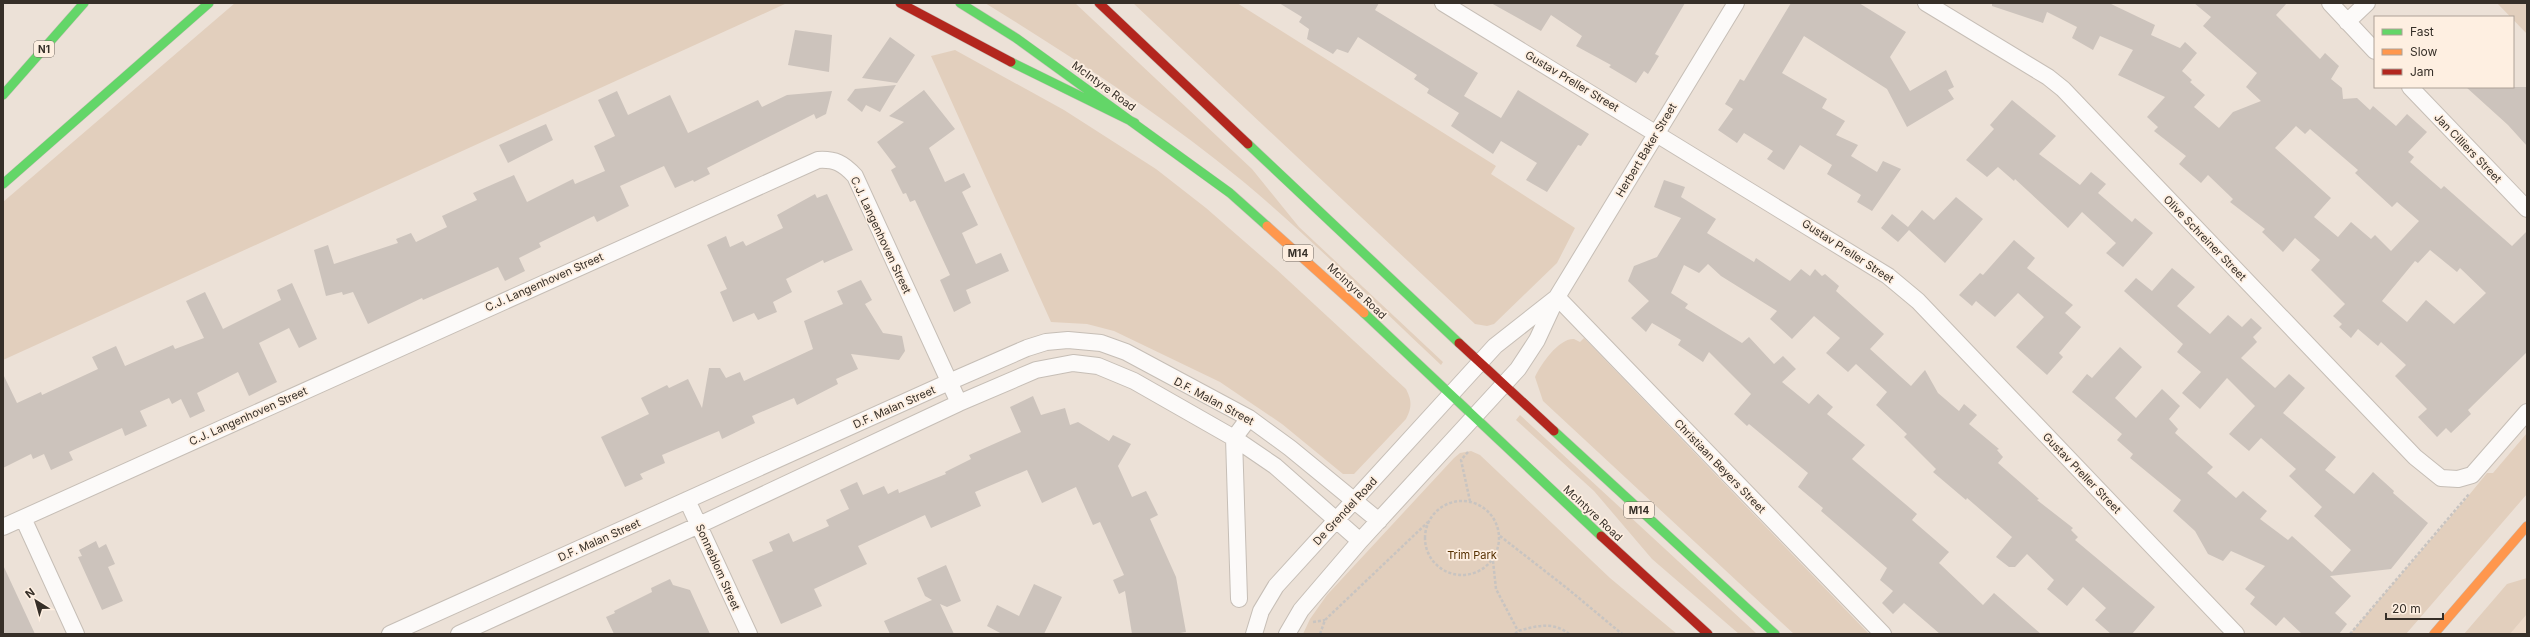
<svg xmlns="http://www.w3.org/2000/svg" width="2530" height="637" viewBox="0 0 2530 637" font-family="Inter,sans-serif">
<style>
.built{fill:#eddac9}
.green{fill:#e2cfbd}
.building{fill:#ccc3bc;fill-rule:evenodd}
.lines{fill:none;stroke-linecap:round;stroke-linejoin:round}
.street-casing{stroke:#c6beb6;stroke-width:18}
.fast-casing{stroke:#c6beb6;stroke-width:10}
.slow-casing{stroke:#c6beb6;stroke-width:10}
.jam-casing{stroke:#c6beb6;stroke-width:10}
.path{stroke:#c8c4c1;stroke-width:2.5;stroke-dasharray:3 2;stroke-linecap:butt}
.street{stroke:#fcfaf9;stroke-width:16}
.fast{stroke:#63d668;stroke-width:9}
.slow{stroke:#ff974d;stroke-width:9}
.jam{stroke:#b3261e;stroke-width:9}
.labels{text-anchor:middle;stroke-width:3.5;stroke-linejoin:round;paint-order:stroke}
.shield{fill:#feefe1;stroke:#726960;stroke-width:1}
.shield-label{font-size:10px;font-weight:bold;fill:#362f28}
.street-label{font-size:11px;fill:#362f28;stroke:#feefe1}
.park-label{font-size:11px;fill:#563000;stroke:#feefe1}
</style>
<rect width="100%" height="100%" fill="#ece1d7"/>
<path class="built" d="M2527,614V634H2510Z"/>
<path class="green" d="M235,3H787L3,360V202Z
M985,3H1075L1252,169L1299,227L1443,362L1441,365C1367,296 1295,221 1215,159C1142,102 1064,52 985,3Z
M1133,3H1237L1496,166L1491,174L1575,228L1557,263L1494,324L1487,326L1475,324Z
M2497,3H2527V34Z
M955,50L1064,110L1156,169L1206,208L1276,269L1406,389C1412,401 1412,407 1406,419L1354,474H1343L1282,424L1220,382L1114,331L1087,324L1051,322L931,56Z
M1584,338L1869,634H1794L1543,401L1535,377C1541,364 1559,338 1574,339L1580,342Z
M1520,415L1757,634H1739L1652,559L1594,491L1516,420Z
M2527,433V494L2406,634H2350L2465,500L2487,473H2493Z
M1471,451L1480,455L1610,578L1677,634H1303L1310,619L1327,595L1454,458L1460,453Z
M2527,578V614L2510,634H2464L2507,584Z"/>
<path class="building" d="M1279,3H1379L1375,10L1478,73L1464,96L1501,118L1518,90L1589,134L1581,146L1578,145L1547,192L1526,180L1537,163L1501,141L1493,154L1451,126L1459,113L1427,93L1429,89L1414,79L1417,75L1358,37L1348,53L1337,49L1333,54L1307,39L1309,29L1299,22L1302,17Z
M1491,3H1685L1655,54L1659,56L1648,74L1644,71L1636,83L1609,67L1611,65L1576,46L1582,36L1551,15L1541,31Z
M1791,3H1859L1906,32L1890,57L1910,91L1946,70L1954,87L1948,90L1954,99L1907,127L1887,89L1804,36L1782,73L1827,99L1822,108L1845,121L1836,135L1858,145L1851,156L1877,172L1883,161L1901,169L1872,211L1857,202L1861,195L1827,174L1832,165L1800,145L1784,170L1767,159L1773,151L1744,133L1737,143L1718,130L1733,109L1725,104L1740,79L1744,81Z
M1992,3H2109L2155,25L2151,35L2180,48L2185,42L2197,53L2182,71L2192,80L2190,82L2205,95L2194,107L2219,128L2233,112L2261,101L2246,87L2257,73L2203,26L2211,17L2194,3H2287L2276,15L2320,59L2325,53L2339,66L2331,79L2342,88L2343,99L2357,98L2370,110L2373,106L2396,126L2407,114L2427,132L2408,152L2414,157L2410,162L2441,189L2444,186L2512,246L2527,231V352L2468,410L2471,414L2451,433L2446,428L2437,437L2418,417L2427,409L2395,376L2406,365L2381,342L2378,346L2358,329L2351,338L2339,327L2342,324L2333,316L2345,304L2311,270L2320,260L2295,238L2283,252L2262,232L2265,229L2230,202L2233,199L2208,175L2201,183L2179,164L2186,156L2154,131L2158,127L2147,117L2165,97L2118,75L2133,50L2100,36L2093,50L2072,38L2077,27L2047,12L2043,23L1992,6ZM2296,126L2305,134L2310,129L2358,170L2355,173L2392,207L2397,202L2419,221L2391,251L2375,235L2371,239L2351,222L2338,237L2314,217L2331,198L2275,148ZM2430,250L2457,272L2460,268L2486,293L2454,324L2426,300L2407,322L2382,301L2415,261L2418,263Z
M795,30L832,35L829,72L788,65Z
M890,37L915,55L897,83L862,78Z
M896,85L880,112L866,105L862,112L847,100L855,89Z
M2466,87H2527V146L2508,125Z
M924,90L955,129L929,148L945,182L964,173L971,187L962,192L978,225L962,233L976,264L1001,253L1009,271L966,290L971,303L954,312L940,280L950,275L915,200L910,202L906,193L903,194L891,170L896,167L877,142L904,122L889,116Z
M617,91L628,115L670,95L688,133L758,100L762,107L787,95L832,91L826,114L816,119L814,114L707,168L710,174L694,182L693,180L675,188L664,166L620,186L629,206L597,222L594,216L539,243L541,247L519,258L525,271L505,281L498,267L423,300L422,298L368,324L353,292L343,295L342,292L326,296L314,250L328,245L334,264L398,243L396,239L411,233L416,242L447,227L442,216L477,200L473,193L514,175L527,202L573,179L575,184L605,171L594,146L615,136L598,100Z
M2012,100L2056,136L2039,154L2080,185L2091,172L2106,184L2098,193L2132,222L2135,218L2153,233L2123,267L2106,253L2116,243L2082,212L2068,228L2015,179L2014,181L1998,167L1987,177L1966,160L1994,129L1990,125Z
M546,124L553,140L508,163L499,145Z
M1664,180L1685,187L1681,197L1716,219L1707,233L1754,262L1756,258L1790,281L1801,269L1810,276L1815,269L1822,276L1825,274L1839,286L1836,291L1884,334L1870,349L1911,386L1925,370L1938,393L1959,411L1964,404L1977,415L1969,424L1999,449L1997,450L2003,457L1998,463L2039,499L2037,500L2073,528L2071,530L2078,537L2075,540L2155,607L2132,634H2111L2095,620L2106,608L2083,587L2067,606L2047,589L2054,580L2027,554L2015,567H2009L1996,557L2012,537L1967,498L1966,500L1933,472L1936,469L1904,437L1907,434L1876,405L1887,392L1856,364L1848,372L1826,353L1840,338L1814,316L1792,339L1770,319L1777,311L1721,276L1708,264L1699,273L1684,265L1671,293L1688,304L1685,308L1742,343L1749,337L1774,364L1783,356L1796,369L1782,382L1809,404L1818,394L1833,407L1827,414L1865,445L1852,459L1917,514L1912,520L1949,552L1939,563L1983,605L1994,593L2041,634H1940L1904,603L1893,614L1882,603L1893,591L1880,580L1887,568L1821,511L1823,508L1798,487L1808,473L1749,424L1747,426L1734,414L1751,394L1709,352L1703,362L1678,345L1681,340L1652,323L1646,332L1631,318L1649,301L1628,281L1634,266L1657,257L1681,218L1654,207Z
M815,194L817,198L827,194L853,250L824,263L823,260L786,279L792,292L773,302L777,312L758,320L754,313L733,322L720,292L727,289L707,245L726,236L730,247L743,241L746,246L783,228L777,215Z
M1956,197L1983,219L1945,263L1909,230L1898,242L1881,228L1892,214L1908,227L1922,210L1934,220Z
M2014,240L2035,258L2027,268L2073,305L2065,313L2081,327L2059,353L2063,357L2047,375L2016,347L2044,317L2018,293L1995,317L1976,301L1972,306L1959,295L1980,273L1983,275Z
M2172,268L2195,287L2177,306L2210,334L2228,315L2242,327L2251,318L2262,328L2253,337L2257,342L2241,358L2275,388L2289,374L2305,388L2283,413L2336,457L2325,470L2354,494L2373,472L2394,491L2393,493L2428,523L2391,569L2330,576L2351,596L2335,613L2347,624L2339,634H2302L2284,617L2276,626L2250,604L2255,597L2245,589L2265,566L2231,551L2223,561L2208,554L2195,531L2173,511L2181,500L2130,458L2133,454L2117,440L2122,434L2072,392L2087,374L2092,378L2120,347L2142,367L2115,398L2136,418L2162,389L2180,406L2169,419L2178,429L2175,433L2213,467L2207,473L2236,498L2243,491L2267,511L2260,519L2288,540L2292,536L2332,572L2351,550L2314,516L2322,507L2289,476L2296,469L2261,438L2249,451L2229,434L2255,406L2227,378L2200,409L2182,393L2201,372L2177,352L2183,344L2124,291L2136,278L2152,291Z
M861,280L872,300L865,304L883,333L902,336L905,351L899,360L851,354L858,369L836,379L838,384L797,405L794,398L752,416L755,423L722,439L719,431L662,455L665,463L640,474L643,479L625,487L601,437L649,414L641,398L667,385L669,388L688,379L702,408L709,368H720L726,378L740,372L744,381L813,349L804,321L843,304L837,291Z
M292,283L317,339L299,348L289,328L259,343L277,382L249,396L238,372L197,393L205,411L190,418L181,399L172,404L169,398L140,411L147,426L125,436L122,428L69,452L73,460L51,470L44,454L33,459L31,454L3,468V374L17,403L41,392L42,395L98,369L92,357L116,346L125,366L173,345L175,349L204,338L186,301L205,292L223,329L281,300L277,290Z
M1033,396L1041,415L1065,408L1070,425L1078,422L1109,441L1113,435L1131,444L1118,466L1132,497L1146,491L1158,515L1150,519L1176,577L1186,632L1174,634H1132L1125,591L1119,594L1113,580L1124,575L1100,522L1093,525L1076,487L1042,503L1027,470L975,492L981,506L931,528L925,515L858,546L867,564L814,589L822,606L781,624L752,560L773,551L769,542L789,533L793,542L829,526L826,520L849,509L840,490L857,482L863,495L884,486L888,494L898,489L899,493L946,474L945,472L971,459L969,455L1021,432L1010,407Z
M96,541L99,548L106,544L115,564L108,567L123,601L102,610L78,557L82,556L79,550Z
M3,565L35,634H3Z
M946,565L961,601L947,607L940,604L954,634H890L884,621L932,600L925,596L917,578Z
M670,579L673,585L690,590L710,634H614L606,617L615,613L614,611L652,592L651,588Z
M1034,584L1062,597L1044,634H1002L987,626L997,605L1019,616Z"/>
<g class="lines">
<defs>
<path id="street" d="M1443,3L1888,276L1918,301L2236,634
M1926,3L2048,77L2063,89L2415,457L2441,478L2458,479L2472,475L2527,412
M2330,3L2375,51
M2347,22L2367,3
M2410,87L2527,209
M1557,297L1883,634
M687,500L749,634
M23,518L76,634
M3,527L818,160C835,159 843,163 855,176L959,403
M1239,599L1234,438L1249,418
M390,634L949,382L1027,348L1046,342L1068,340L1101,343L1126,352L1249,418L1290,448L1379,521
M459,634L699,525L959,403L1036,370L1073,363L1098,366L1134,381L1234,438L1275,466L1360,541
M1254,634L1261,611L1276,586L1495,346L1556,298
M1287,634L1301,610L1360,541L1518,369L1537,340L1557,297L1736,3"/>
<path id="fast" d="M960,3L1016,38L1230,193L1267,226
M1011,62L1135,123
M3,95L84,3
M1248,144L1459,343
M3,184L209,3
M1364,313L1601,536
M1554,431L1775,634"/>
<path id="slow" d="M1267,226L1364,313
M2434,634L2527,526"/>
<path id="jam" d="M900,3L1011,62
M1099,3L1248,144
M1459,343L1554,431
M1601,536L1708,634"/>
</defs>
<use href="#street" class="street-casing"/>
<use href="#fast" class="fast-casing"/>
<use href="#slow" class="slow-casing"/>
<use href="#jam" class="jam-casing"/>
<path class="path" d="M1468,452L1461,460L1470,501
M1425 538a37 37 0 1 1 74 0a37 37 0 1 1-74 0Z
M1500,536L1568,589L1622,634
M1493,561L1496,589L1518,631
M1313,622L1325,620
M1320,634L1325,620L1428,522
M1515,634L1518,631C1536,626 1553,621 1569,634
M2350,634L2469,494"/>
<use href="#street" class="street"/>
<use href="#fast" class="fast"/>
<use href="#slow" class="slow"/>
<use href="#jam" class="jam"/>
</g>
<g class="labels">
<g class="shield">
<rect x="34" y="41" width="20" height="16" rx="3"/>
<rect x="1283" y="245" width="30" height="16" rx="3"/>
<rect x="1624" y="502" width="30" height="16" rx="3"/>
</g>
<g class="shield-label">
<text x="44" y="53">N1</text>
<text x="1298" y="257">M14</text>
<text x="1639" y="514">M14</text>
</g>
<g class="street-label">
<text transform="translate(1572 81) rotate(31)" y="4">Gustav Preller Street</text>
<text transform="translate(1104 86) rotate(36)" y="4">McIntyre Road</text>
<text transform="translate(2468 148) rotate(46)" y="4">Jan Cilliers Street</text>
<text transform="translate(1646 150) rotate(-59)" y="4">Herbert Baker Street</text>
<text transform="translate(881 235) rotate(65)" y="4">C.J. Langenhoven Street</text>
<text transform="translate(2205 238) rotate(46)" y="4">Olive Schreiner Street</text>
<text transform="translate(1848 251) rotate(33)" y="4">Gustav Preller Street</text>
<text transform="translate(544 282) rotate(-24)" y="4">C.J. Langenhoven Street</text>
<text transform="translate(1357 291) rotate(43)" y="4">McIntyre Road</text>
<text transform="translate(1214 401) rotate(28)" y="4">D.F. Malan Street</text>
<text transform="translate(894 407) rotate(-24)" y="4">D.F. Malan Street</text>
<text transform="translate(248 416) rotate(-24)" y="4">C.J. Langenhoven Street</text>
<text transform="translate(1720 466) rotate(46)" y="4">Christiaan Beyers Street</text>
<text transform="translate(2082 473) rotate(46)" y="4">Gustav Preller Street</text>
<text transform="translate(1345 511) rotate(-47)" y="4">De Grendel Road</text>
<text transform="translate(1593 513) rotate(43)" y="4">McIntyre Road</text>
<text transform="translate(599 540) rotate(-24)" y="4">D.F. Malan Street</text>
<text transform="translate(718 567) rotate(66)" y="4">Sonneblom Street</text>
</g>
<g class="park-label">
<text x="1472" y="559">Trim Park</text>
</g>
</g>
<rect width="2530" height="637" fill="none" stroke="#362f28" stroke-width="8"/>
<rect x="2374" y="16" width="140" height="72" fill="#feefe1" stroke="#aea297"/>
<rect x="2382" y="29" width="20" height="6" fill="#63d668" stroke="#aea297"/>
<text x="2410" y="36" font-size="12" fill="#362f28">Fast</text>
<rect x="2382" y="49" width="20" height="6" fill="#ff974d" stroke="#aea297"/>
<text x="2410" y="56" font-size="12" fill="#362f28">Slow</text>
<rect x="2382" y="69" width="20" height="6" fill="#b3261e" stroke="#aea297"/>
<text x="2410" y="76" font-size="12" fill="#362f28">Jam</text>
<g transform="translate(36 601) rotate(323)" stroke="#feefe1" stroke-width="3" paint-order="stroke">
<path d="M0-3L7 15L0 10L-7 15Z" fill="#362f28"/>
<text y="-6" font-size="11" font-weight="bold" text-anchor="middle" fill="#362f28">N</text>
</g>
<path d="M2386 613v6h57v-6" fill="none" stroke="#362f28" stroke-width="2"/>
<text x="2392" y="613" font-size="12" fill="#362f28" stroke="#feefe1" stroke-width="3" paint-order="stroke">20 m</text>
</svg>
